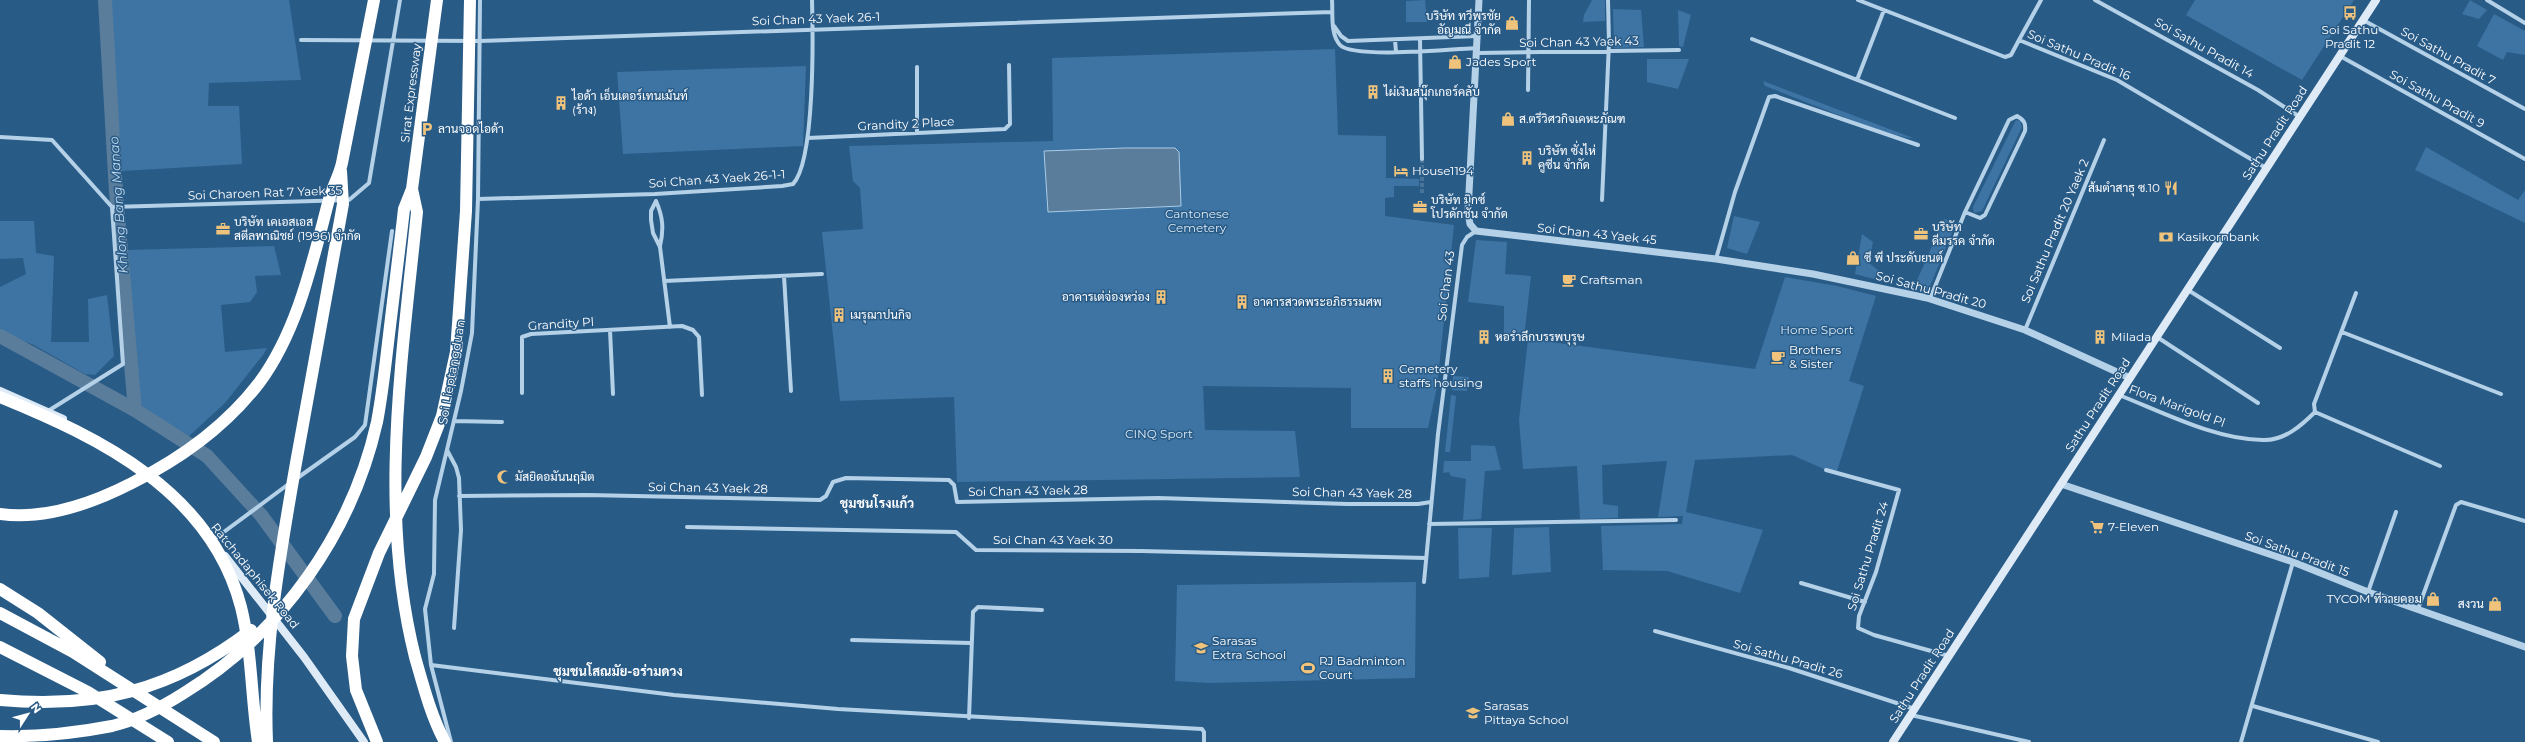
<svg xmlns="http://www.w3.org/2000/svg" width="2525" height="742" viewBox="0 0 2525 742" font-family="Montserrat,Sarabun,sans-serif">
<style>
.green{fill:#3d74a3}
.water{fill:#5a7d9b;stroke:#a9cce8}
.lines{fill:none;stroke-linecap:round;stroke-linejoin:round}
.canal{stroke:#5a7d9b;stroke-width:14}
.minor-tunnel{stroke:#497499;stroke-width:4;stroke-dasharray:4 2;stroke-linecap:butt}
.minor{stroke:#b4d1e8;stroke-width:4}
.tertiary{stroke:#b4d1e8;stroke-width:7}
.secondary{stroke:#deebf7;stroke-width:8}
.motorway{stroke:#fff;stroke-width:12}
.labels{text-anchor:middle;stroke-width:3;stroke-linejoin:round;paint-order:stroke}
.poi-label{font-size:12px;fill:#fff;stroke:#295b87;text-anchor:start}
.street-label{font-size:12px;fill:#fff;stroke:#295b87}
.park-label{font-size:12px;fill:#d8e9f6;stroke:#295b87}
.water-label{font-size:13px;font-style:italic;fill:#c0daef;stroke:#295b87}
.neighbourhood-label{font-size:13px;font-weight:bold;fill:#fff;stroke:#295b87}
</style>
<rect width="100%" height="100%" fill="#295b87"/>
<path class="green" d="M109,0H289L301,80L209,83L208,106H239L242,164L122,171Z
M1425,0L1427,22H1406V1Z
M1592,0H1605V21L1583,22L1584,15Z
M2195,0H2354L2302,80L2186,15Z
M2470,0L2487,10L2479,19L2462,14Z
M1613,9L1641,10L1644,47L1614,48Z
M1678,10L1691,15L1683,47L1679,46Z
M2494,14L2525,31V55L2507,52L2503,60L2477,46Z
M1335,49L1338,135L1386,136V178L1419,179V186H1394V197L1385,198V216L1454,225L1437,387L1428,428H1351V388L1203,386L1205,430L1295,431L1300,477L957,482L954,397L840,401L822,232L863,229L860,188L853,181L849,146L1053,141L1052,58Z
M1647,59H1689L1678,89L1647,82Z
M806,66L803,146L623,154L617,72Z
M1763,81L1913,138C1896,140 1789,95 1765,86Z
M2016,120L2020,121L2022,127L1982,211L1974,213L1973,207Z
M2426,147L2518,200L2525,190V223L2415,170Z
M1734,216L1760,222L1747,254L1727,248Z
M1944,219L1956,223L1928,291L1914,287Z
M0,221H34L36,253L54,256L51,342H89L88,299L107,295L114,356L95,375L85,374L34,345L0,332V287L26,274L23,258L0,259Z
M1862,234L1873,242L1869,263L1879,271L1878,280L1855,274Z
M1476,240L1507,242L1505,274L1531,276L1524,338L1504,336V306L1468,302Z
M274,246L281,275L255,276L257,292L250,302L221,305L225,352L267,348L263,355L225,403L189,436L146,411L138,402L128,250Z
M1785,277L1837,286L1876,296L1849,381L1864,386L1837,471L1826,470L1792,455L1695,460L1686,512L1763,530L1740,593L1667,571L1603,570L1601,526L1682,524L1683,516L1658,517L1667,461L1602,465L1603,504L1618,506V518L1580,519L1577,466L1523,469L1519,420L1528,339L1755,369Z
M1453,376L1469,377L1467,391L1452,390Z
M1451,395L1456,396L1450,452H1445Z
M1471,445L1495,446L1501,470L1485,471L1481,519L1463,520L1466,479L1451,476L1449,472L1443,473L1444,461H1471Z
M1549,527L1551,572L1512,575L1514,528Z
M1458,528H1492L1489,577L1459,579Z
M1416,582L1415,678L1209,683L1175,681L1177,585Z"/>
<path class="water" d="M1125,148H1175L1179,152L1181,206L1048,212L1044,151Z"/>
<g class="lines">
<path class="canal" d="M105,0L116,192L135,410
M0,336L135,410L207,456L261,515L335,616"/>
<path class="minor-tunnel" d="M1422,159V194"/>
<path class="minor" d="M1332,0C1333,14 1330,34 1340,45C1353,59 1454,49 1477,48
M1858,0L2005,57L2011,55L2019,40L2117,80L2266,168
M2095,0L2258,90L2300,117
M2487,0L2525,23
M2363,20L2525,109
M1334,26L1341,36L1348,41L1478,36
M1752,39L1955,118
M301,40L480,41L1332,12
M1395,40L1396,52
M1420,40L1422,159
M2019,40L2041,0
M1478,53L1679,50
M2340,56L2525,159
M917,67V133
M1857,80L1884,10
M1528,90L1529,0
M0,137L52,140L112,207L349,200L369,183L400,0
M808,138L1005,129L1010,124L1009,65
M478,199L655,194L782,186L793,184C815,161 813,36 812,0
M1602,200L1609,43L1608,0
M656,201L651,211V220L653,233L660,247L670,327
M656,201C663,217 664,229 660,246
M1716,259L1735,192L1769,97L1775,96L1918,145
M784,276L791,391
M664,281L822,274
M2188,290L2280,348
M2356,293L2314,404L2315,412L2440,466
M1930,299L1965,212L2009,120L2017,116C2024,120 2026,123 2025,131L1985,215L1980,218L1965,212
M610,330L613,394
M2025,330L2104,140
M2342,332L2501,394
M2157,337L2258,403
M522,393V337L531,334L682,326L693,330L699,337L702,395
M2119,395C2162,412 2218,441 2265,440C2285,440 2302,425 2315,412
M48,411L123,364L112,207
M454,421L502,422
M447,450L456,467L459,478L461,530L454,628
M1826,470L1899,490L1876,572L1859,616L1858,628L1874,635L1949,656
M296,479L355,437L365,425L392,231
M459,496L588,495L820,500L826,496L833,482L846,478L949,480L954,485L957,502L1158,498L1347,504H1418L1431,502
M1429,524L1676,520
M687,527L956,532L976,550L1141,551L1426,558
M213,540L290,483
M1424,582L1438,434L1462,245L1467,237L1476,231
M1801,583L1865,602
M2368,592L2396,512
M2418,609L2456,505L2461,502L2525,521
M1655,631L1789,668L1915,709
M852,640L971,643
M431,665L674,695L838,709L1202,729L1204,732V742
M2253,706L2378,742
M1911,715L2029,742
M969,718L973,612L978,607L1042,610
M451,742L431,665L425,609L434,574L435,500L461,391L472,333L478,199L480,0
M2241,742L2293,562"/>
<path class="tertiary" d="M1479,0L1468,212L1470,224L1476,231L1716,259L1813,274L1927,298L2025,330L2130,378
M2061,484L2293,562L2368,592L2525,647"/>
<path class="secondary" d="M0,391L63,419
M225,556L304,657L364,742
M1893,742L2376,0"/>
<path class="motorway" d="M412,189L417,212C402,360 378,510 415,657C423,685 431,716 445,742
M0,397C101,438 211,492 241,607C252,651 251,697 258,742
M0,514C45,520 93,503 132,483C180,459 226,426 259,383C297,332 312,264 328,203C331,189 339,177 342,163C353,109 363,54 374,0
M0,589L38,613L100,662
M0,613L73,652L214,742
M0,647L88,692L168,742
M0,700C97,709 173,690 251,630
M0,736C37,737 76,733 112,726C137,720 162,707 184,693C281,634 352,533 377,422C382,396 385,369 388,343C393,299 399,254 404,209L412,189L437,0
M267,742C263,648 280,555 296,463C312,377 327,290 343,204L341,171
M377,742L356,690L352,656L354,619L379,553L426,457L442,416L456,352L466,211L470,0"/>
</g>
<defs>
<symbol id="bus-bare" viewBox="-9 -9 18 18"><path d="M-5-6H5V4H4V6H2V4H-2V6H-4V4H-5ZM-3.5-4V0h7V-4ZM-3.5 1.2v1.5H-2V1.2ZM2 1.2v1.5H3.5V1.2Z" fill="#efc37b" stroke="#295b87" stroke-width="2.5" paint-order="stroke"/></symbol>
<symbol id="shop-bare" viewBox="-9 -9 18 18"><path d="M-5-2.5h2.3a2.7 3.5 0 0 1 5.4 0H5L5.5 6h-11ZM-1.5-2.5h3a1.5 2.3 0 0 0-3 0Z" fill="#efc37b" stroke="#295b87" stroke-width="2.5" paint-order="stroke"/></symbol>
<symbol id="building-bare" viewBox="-9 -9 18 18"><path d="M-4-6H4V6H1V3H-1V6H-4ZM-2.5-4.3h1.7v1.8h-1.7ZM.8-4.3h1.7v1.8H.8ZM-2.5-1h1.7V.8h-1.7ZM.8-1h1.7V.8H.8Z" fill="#efc37b" stroke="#295b87" stroke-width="2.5" paint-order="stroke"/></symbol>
<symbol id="parking-bare" viewBox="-9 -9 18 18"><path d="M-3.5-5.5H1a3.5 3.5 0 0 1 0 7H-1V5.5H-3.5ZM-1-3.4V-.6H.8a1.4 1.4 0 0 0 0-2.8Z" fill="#efc37b" stroke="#295b87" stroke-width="2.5" paint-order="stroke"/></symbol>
<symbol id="hotel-bare" viewBox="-9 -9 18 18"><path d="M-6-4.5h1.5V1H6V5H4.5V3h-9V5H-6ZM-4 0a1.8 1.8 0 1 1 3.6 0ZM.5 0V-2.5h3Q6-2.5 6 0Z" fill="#efc37b" stroke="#295b87" stroke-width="2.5" paint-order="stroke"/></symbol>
<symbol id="restaurant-bare" viewBox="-9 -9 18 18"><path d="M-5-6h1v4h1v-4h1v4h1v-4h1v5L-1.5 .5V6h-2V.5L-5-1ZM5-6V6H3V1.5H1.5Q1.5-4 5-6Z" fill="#efc37b" stroke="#295b87" stroke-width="2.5" paint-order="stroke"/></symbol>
<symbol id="office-bare" viewBox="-9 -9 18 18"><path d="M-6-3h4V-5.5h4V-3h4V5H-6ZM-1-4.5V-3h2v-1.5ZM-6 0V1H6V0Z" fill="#efc37b" stroke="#295b87" stroke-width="2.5" paint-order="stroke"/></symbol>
<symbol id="bank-bare" viewBox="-9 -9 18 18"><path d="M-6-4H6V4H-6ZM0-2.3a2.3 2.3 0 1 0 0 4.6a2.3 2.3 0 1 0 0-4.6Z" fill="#efc37b" stroke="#295b87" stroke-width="2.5" paint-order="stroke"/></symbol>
<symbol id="cafe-bare" viewBox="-9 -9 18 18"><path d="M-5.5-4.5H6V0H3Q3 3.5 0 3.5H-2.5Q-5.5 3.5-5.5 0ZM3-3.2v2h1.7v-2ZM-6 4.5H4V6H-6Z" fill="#efc37b" stroke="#295b87" stroke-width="2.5" paint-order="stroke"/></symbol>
<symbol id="mosque-bare" viewBox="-9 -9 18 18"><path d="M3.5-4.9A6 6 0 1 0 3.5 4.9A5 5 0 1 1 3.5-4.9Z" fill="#efc37b" stroke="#295b87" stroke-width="2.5" paint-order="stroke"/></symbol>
<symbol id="supermarket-bare" viewBox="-9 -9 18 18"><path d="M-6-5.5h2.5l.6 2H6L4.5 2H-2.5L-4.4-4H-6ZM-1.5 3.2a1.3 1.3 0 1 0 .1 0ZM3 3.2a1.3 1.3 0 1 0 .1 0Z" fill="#efc37b" stroke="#295b87" stroke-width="2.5" paint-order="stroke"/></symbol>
<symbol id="school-bare" viewBox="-9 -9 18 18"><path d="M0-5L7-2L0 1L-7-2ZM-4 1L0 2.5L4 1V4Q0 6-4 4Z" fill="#efc37b" stroke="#295b87" stroke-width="2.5" paint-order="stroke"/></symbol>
<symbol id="stadium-bare" viewBox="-9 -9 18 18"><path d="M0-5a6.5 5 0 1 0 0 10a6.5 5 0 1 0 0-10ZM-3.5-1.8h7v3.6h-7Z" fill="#efc37b" stroke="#295b87" stroke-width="2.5" paint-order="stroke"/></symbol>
</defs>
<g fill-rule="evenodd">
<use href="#bus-bare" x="2340" y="3" width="20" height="20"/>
<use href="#shop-bare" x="1502" y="13" width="20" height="20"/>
<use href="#shop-bare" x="1445" y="52" width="20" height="20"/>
<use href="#building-bare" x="1363" y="82" width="20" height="20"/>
<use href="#building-bare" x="551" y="93" width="20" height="20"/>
<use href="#shop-bare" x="1498" y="109" width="20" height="20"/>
<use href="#parking-bare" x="417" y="119" width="20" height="20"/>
<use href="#building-bare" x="1517" y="148" width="20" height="20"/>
<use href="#hotel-bare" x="1391" y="161" width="20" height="20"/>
<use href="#restaurant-bare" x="2161" y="178" width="20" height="20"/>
<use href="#office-bare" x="1410" y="197" width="20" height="20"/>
<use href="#office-bare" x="213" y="219" width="20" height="20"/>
<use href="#office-bare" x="1911" y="224" width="20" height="20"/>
<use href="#bank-bare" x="2156" y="227" width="20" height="20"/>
<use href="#shop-bare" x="1843" y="248" width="20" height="20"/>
<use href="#cafe-bare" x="1559" y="270" width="20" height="20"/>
<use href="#building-bare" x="1151" y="287" width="20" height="20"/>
<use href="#building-bare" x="1232" y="292" width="20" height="20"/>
<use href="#building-bare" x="829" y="305" width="20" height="20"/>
<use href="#building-bare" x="1474" y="327" width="20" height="20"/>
<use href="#building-bare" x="2090" y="327" width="20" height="20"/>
<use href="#cafe-bare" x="1768" y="347" width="20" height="20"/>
<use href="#building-bare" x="1378" y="366" width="20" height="20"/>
<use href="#mosque-bare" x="494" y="467" width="20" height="20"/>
<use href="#supermarket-bare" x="2087" y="517" width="20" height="20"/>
<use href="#shop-bare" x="2423" y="589" width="20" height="20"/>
<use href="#shop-bare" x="2485" y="594" width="20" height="20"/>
<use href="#school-bare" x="1191" y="638" width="20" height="20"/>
<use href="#stadium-bare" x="1298" y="658" width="20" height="20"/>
<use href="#school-bare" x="1463" y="703" width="20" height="20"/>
</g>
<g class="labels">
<g class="poi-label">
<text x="1501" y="20" text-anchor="end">บริษัท ทวีพรชัย<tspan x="1501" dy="14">อัญมณี จำกัด</tspan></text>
<text x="2350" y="34" text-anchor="middle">Soi Sathu<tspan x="2350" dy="14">Pradit 12</tspan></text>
<text x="1466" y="66">Jades Sport</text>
<text x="1384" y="96">ไผ่เงินสนุ๊กเกอร์คลับ</text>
<text x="572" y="100">ไอด้า เอ็นเตอร์เทนเม้นท์<tspan x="572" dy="14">(ร้าง)</tspan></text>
<text x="1519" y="123">ส.ตรีวิศวกิจเคหะภัณฑ</text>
<text x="438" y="133">ลานจอดไอด้า</text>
<text x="1538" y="155">บริษัท ซั่งไห่<tspan x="1538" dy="14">คูซีน จำกัด</tspan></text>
<text x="1412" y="175">House1194</text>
<text x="2160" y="192" text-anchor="end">ส้มตำสาธุ ซ.10</text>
<text x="1431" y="204">บริษัท มิกซ์<tspan x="1431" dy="14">โปรดักชั่น จำกัด</tspan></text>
<text x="234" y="226">บริษัท เคเอสเอส<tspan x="234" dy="14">สตีลพาณิชย์ (1996) จำกัด</tspan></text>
<text x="1932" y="231">บริษัท<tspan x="1932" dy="14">ดีมรรค จำกัด</tspan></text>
<text x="2177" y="241">Kasikornbank</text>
<text x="1864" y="262">ซี พี ประดับยนต์</text>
<text x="1580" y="284">Craftsman</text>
<text x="1150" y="301" text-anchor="end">อาคารเต่จ่องหว่อง</text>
<text x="1253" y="306">อาคารสวดพระอภิธรรมศพ</text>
<text x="850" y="319">เมรุฌาปนกิจ</text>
<text x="1495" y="341">หอรำลึกบรรพบุรุษ</text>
<text x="2111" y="341">Milada</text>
<text x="1789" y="354">Brothers<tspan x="1789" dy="14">&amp; Sister</tspan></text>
<text x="1399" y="373">Cemetery<tspan x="1399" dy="14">staffs housing</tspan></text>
<text x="515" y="481">มัสยิดอมันนฤมิต</text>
<text x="2108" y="531">7-Eleven</text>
<text x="2422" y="603" text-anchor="end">TYCOM ทีวายคอม</text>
<text x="2484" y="608" text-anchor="end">สงวน</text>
<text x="1212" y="645">Sarasas<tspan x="1212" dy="14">Extra School</tspan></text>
<text x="1319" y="665">RJ Badminton<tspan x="1319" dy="14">Court</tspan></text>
<text x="1484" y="710">Sarasas<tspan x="1484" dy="14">Pittaya School</tspan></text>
</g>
<g class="street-label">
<text transform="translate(816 19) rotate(-2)" y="4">Soi Chan 43 Yaek 26-1</text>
<text transform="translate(1579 42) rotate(-1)" y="4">Soi Chan 43 Yaek 43</text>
<text transform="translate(2204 48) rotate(29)" y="4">Soi Sathu Pradit 14</text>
<text transform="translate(2079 55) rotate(23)" y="4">Soi Sathu Pradit 16</text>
<text transform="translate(2448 56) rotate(29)" y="4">Soi Sathu Pradit 7</text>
<text transform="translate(411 93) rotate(-83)" y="4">Sirat Expressway</text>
<text transform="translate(2437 99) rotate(29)" y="4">Soi Sathu Pradit 9</text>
<text transform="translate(906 124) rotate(-3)" y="4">Grandity 2 Place</text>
<text transform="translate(2275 133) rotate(-57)" y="4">Sathu Pradit Road</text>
<text transform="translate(717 179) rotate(-4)" y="4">Soi Chan 43 Yaek 26-1-1</text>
<text transform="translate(265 193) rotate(-2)" y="4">Soi Charoen Rat 7 Yaek 35</text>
<text transform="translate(2055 231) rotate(-67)" y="4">Soi Sathu Pradit 20 Yaek 2</text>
<text transform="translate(1597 234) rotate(6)" y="4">Soi Chan 43 Yaek 45</text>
<text transform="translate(1446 286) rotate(-83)" y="4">Soi Chan 43</text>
<text transform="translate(1931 290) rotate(15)" y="4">Soi Sathu Pradit 20</text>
<text transform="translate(561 324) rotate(-4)" y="4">Grandity Pl</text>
<text transform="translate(452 372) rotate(-80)" y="4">Soi Lieptangduan</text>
<text transform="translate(2098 405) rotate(-57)" y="4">Sathu Pradit Road</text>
<text transform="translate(2177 406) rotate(20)" y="4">Flora Marigold Pl</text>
<text transform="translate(708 488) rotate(1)" y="4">Soi Chan 43 Yaek 28</text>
<text transform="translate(1028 491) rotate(-1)" y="4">Soi Chan 43 Yaek 28</text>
<text transform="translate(1352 493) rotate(1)" y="4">Soi Chan 43 Yaek 28</text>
<text x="1053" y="544">Soi Chan 43 Yaek 30</text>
<text transform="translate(2297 554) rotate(20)" y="4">Soi Sathu Pradit 15</text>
<text transform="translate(1868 556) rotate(-73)" y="4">Soi Sathu Pradit 24</text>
<text transform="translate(255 576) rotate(51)" y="4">Ratchadaphisek Road</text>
<text transform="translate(1788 659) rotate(16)" y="4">Soi Sathu Pradit 26</text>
<text transform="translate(1922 676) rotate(-57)" y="4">Sathu Pradit Road</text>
</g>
<g class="park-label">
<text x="1197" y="218">Cantonese<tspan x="1197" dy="14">Cemetery</tspan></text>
<text x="1817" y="334">Home Sport</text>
<text x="1159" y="438">CINQ Sport</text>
</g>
<g class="water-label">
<text transform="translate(118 205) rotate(-94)" y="5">Khlong Bang Manao</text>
</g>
<g class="neighbourhood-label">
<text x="877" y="508">ชุมชนโรงแก้ว</text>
<text x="618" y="676">ชุมชนโสณมัย-อร่ามดวง</text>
</g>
</g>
<g transform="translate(28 714) rotate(54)" stroke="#295b87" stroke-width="3" paint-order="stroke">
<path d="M0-3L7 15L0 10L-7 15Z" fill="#ffffff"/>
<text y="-6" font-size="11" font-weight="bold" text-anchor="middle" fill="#ffffff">N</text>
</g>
</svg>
